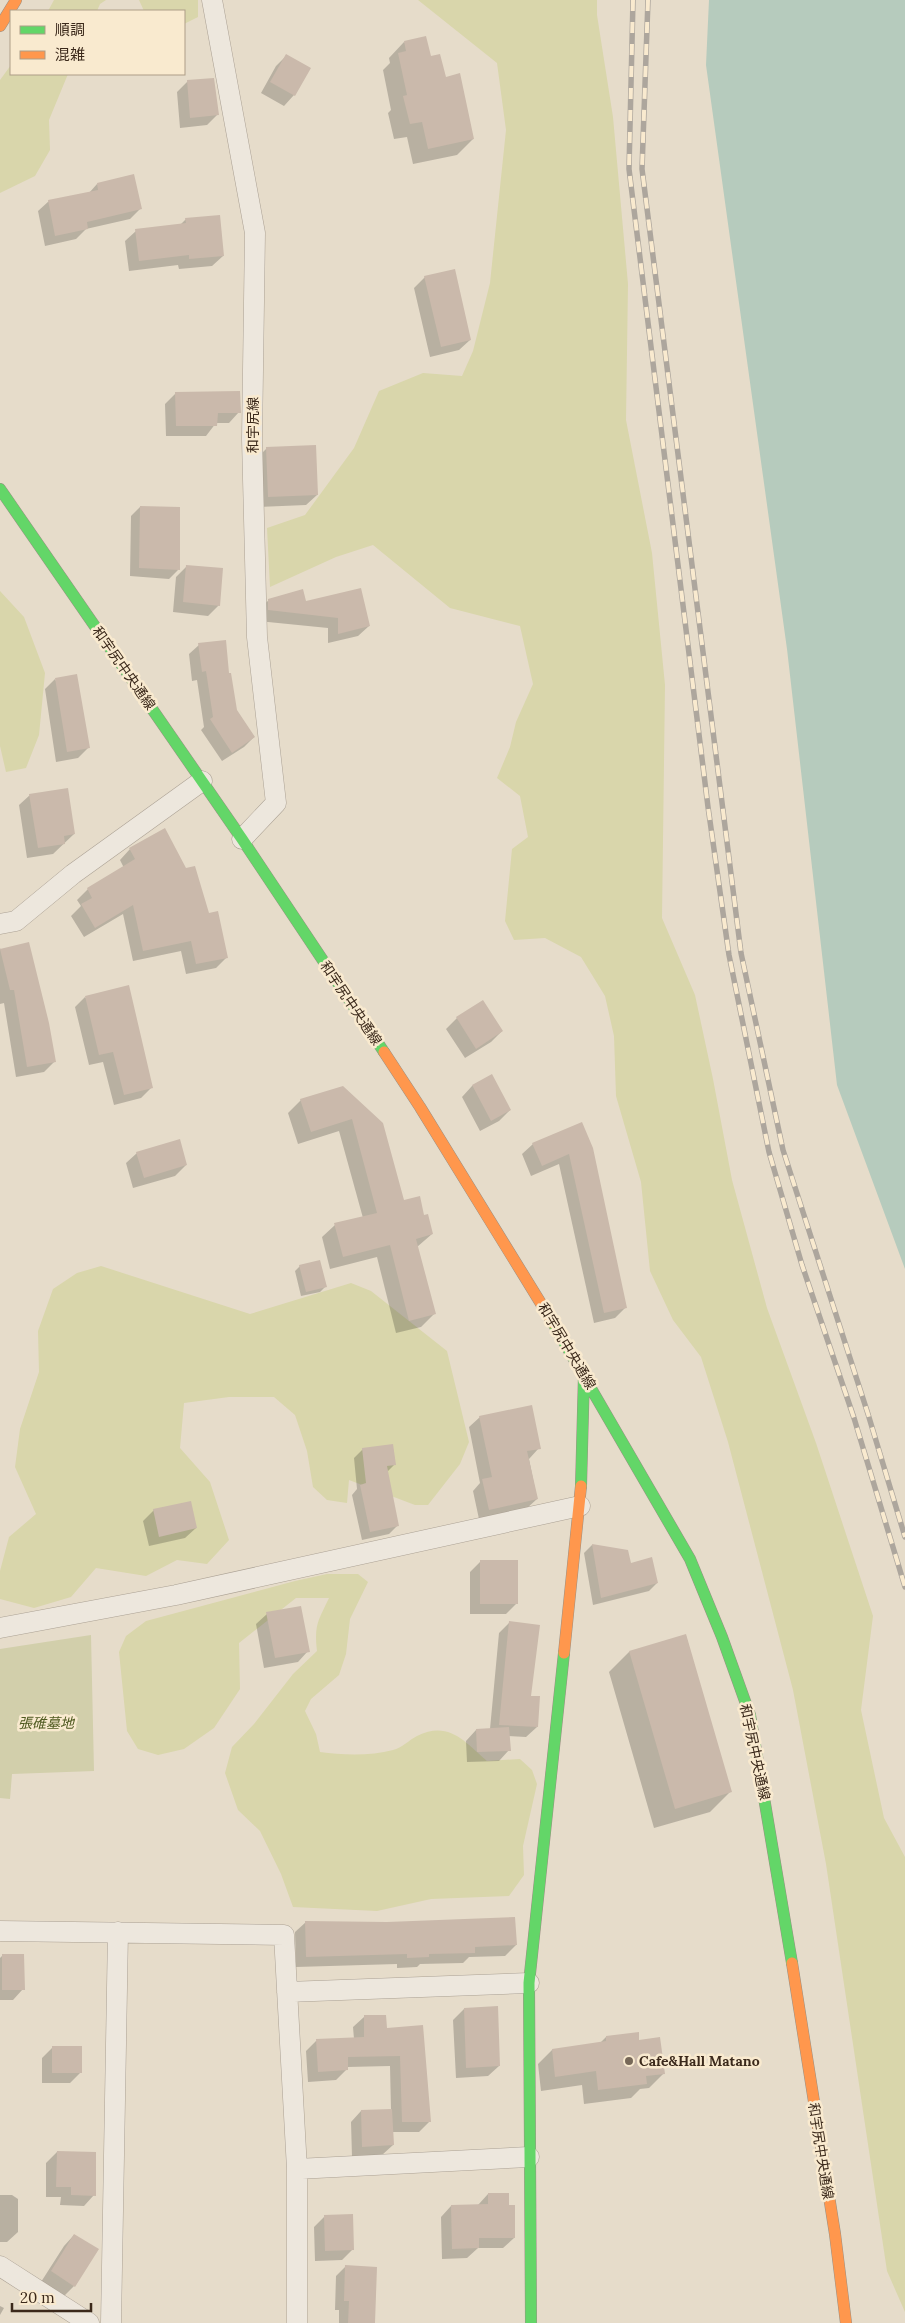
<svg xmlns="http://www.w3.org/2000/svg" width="905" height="2323" viewBox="0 0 905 2323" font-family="Lora,'Noto Sans JP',serif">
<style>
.green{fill:#d9d6ab}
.cemetery{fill:#d2cfab}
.water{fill:#b6cbbd}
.shadow{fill:#0003}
.building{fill:#cab9ab}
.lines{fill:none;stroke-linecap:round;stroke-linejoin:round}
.street-casing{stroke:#aba194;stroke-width:21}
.fast-casing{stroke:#9a9084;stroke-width:12}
.slow-casing{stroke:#9a9084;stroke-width:12}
.street{stroke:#ede7dd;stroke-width:20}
.fast{stroke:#63d668;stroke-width:11}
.slow{stroke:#ff974d;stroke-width:11}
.rail-casing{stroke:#ada69d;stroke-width:5.5}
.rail{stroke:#f9eacf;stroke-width:4;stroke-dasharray:11;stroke-linecap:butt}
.poi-dot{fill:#776858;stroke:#f9eacf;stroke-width:2}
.labels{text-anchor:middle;stroke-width:5;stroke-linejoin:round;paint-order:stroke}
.street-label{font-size:14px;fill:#3b291b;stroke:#f9eacf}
.park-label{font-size:14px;font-style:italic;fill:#4e591f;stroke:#f9eacf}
.poi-label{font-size:14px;font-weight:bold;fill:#3b291b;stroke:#f9eacf;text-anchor:start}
</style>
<rect width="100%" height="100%" fill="#e6dcca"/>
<path class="green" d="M54,0H106L100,4L97,11H48Z
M139,0H198V17L184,24V11H144Z
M418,0H597V15L613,117L628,284L626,420L652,553L665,685L662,918L695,995L713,1079L732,1180L767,1308L816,1443L873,1616L861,1710L884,1818L905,1857V2312L887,2271L826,1864L793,1690L728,1442L701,1357L673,1320L650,1271L641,1182L616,1096L614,1036L605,996L581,957L545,938L514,940L505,921L512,849L528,837L520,796L497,778L510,747L516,722L533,684L520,626L450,608L373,545L336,557L270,587L267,528L305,515L354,448L379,391L423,373L462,376L473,351L490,283L506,130L497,63Z
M11,65V74H68L49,120L50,150L35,176L0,193V80Z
M0,591L24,617L45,673L39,735L26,768L6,772L0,746Z
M101,1266L250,1314L351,1283L371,1291L447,1351L469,1442L460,1464L428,1505H415L349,1480L347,1503L327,1500L313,1487L307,1451L295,1415L274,1397H229L184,1403L180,1448L210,1482L229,1540L207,1564L177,1560L146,1576L96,1568L71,1597L34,1608L0,1599V1571L9,1537L36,1514L15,1467L20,1429L39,1372L38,1331L53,1289L77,1273Z
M327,1574H358L368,1582L350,1619L346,1654L339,1675L311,1699L305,1711L316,1734L320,1752C342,1755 371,1756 393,1750C402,1748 409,1740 417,1736C449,1720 465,1742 487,1761L520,1759L532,1770L537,1784L523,1846L524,1875L509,1896L431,1899L377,1911L293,1907L281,1874L260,1831L238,1810L225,1773L232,1747L254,1724L293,1674L317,1651C314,1625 318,1621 329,1598H296L239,1643L240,1689L214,1728L184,1749L158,1755L138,1749L127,1731L119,1652L126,1636L146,1621L295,1581Z"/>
<path class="cemetery" d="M91,1635L94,1771L12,1774L10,1799L0,1798V1649Z"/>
<path class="water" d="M709,0H905V1269L837,1085L787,649L706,65Z"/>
<path class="shadow" d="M404,42L430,58L445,78L473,139L457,155L413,164L407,137L394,139L388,113L391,110L383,70L390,63L389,58Z
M287,55L294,95L284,106L261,93L276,66Z
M188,81L217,115L207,125L180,128L177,92Z
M97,184L140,209L130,219L86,229L76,239L45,246L38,211L49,201L89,193Z
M186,219L223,256L212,266L179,269L178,265L129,271L125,241L136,231L180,225Z
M425,277L470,340L459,350L430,357L414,288Z
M176,393L239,412L229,423H216L206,436H166L165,404Z
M267,448L317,495L306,505L258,507L256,459Z
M140,507L178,570L169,579L130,576L131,516Z
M187,566L219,605L208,616L173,612L176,577Z
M269,600L305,603L369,626L358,636L328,643V628L258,621V610Z
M199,645L228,675L236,710L254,737L244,747L222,761L201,730L204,727L197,680L192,681L189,654Z
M55,679L88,748L78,758L56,762L45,689Z
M30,795L74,834L53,854L27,858L19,805Z
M130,849L208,914L227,957L216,968L186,974L181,951L133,961L123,914L84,937L71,916L81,906L77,900L88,889L124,868L120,860Z
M0,948L55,1061L44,1072L16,1077L4,1003L0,1004Z
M85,997L152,1087L141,1098L114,1105L103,1062L89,1065L75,1007Z
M457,1018L502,1031L491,1042L465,1058L446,1029Z
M491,1076L510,1110L499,1121L480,1131L462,1097L472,1086Z
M343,1087L403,1201L423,1217L432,1234L417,1247L434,1314L421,1327L396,1333L377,1257L330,1269L322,1237L335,1225L363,1218L339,1131L298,1144L288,1113L301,1100Z
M533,1144L592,1149L626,1307L615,1318L594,1323L559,1164L531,1176L522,1154Z
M137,1153L186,1165L175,1176L133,1188L126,1163Z
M300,1266L325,1287L320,1292L301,1296L295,1271Z
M480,1417L539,1448L529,1459L537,1499L526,1509L479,1519L473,1491L480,1483L469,1427Z
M363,1449L394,1465L387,1472L398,1525L389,1534L362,1540L352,1495L357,1489L354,1458Z
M154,1510L196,1528L185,1538L149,1546L143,1521Z
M592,1545L627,1551L630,1564L657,1583L649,1591L593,1605L584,1553Z
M480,1562L516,1604L506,1614H470V1572Z
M267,1614L308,1651L298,1662L264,1668L256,1624Z
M509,1623L537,1727L526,1737L508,1736L509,1750L499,1761L467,1762L466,1741L476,1730L490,1729L499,1633Z
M686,1636L730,1792L710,1812L654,1828L609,1672L629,1652Z
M306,1922L516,1945L505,1956L469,1957L463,1963L420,1964L417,1967L397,1968V1964L296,1967L295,1932Z
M2,1956L23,1989L13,2000H0V1958Z
M464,2009L499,2066L488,2076L456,2078L453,2020Z
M364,2017L385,2029L422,2026L430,2121L419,2132H392L393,2145L382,2155L352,2157L351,2122L361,2111L391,2110L390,2066L347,2067V2069L336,2080L308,2082L306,2051L316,2041L354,2039L353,2027Z
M606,2037L638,2041L664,2073L649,2088L640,2089L631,2098L584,2104L582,2085L541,2091L538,2064L552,2050L600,2043Z
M52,2048L81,2072L70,2083H42V2058Z
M57,2152L94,2195L84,2206L60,2205L61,2197H46V2163Z
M488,2194L508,2206L514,2238L503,2248H478L467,2258L442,2259L441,2217L451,2206L478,2205Z
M0,2195H12L18,2199V2232L7,2242H0Z
M324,2217L353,2249L342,2260L315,2261L314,2227Z
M74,2235V2286L64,2296L41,2282L64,2246Z
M346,2266L374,2323H339V2310H335L336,2276Z
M0,2306L4,2308L0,2315Z"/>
<path class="building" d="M426,36L431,56L440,54L446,77L460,73L474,139L428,149L422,122L410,124L403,96L407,95L398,53L406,51L404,41Z
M286,54L311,68L295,96L270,82Z
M214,78L219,115L190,118L187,80Z
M134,174L142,209L87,222L88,229L55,236L48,200L98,190L97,183Z
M220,215L224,256L189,259V255L139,261L135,229L186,223L185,218Z
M455,269L471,340L441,347L424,276Z
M240,391L241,413H218L217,426H176L175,392Z
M316,445L318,495L268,497L266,447Z
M140,506L180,507V570L139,568Z
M186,565L223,568L220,606L183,602Z
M361,588L370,626L338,634V618L268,610V599L303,589L306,601Z
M226,640L229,673H231L237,710L255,737L232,753L210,719L213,717L206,671L202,672L198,643Z
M77,674L90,748L67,752L55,678Z
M68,788L75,834L64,836L65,844L38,848L29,794Z
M165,828L186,868L195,866L209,913L218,911L228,958L196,964L191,941L143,951L133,905L95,928L81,904L92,898L87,888L135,859L129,848Z
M29,942L49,1023L56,1062L27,1067L14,990H10L0,949Z
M129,985L153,1088L124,1095L113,1052L99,1055L85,996Z
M483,1000L503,1031L476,1049L456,1017Z
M492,1074L511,1110L491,1121L472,1085Z
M343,1086L383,1123L404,1200L420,1196L424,1215L428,1214L433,1234L416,1239L436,1314L409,1321L390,1245L343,1257L334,1223L377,1213L352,1119L311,1132L300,1099Z
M582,1122L593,1148L627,1308L604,1313L569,1154L542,1166L532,1143Z
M180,1139L187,1165L144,1178L136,1152Z
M320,1260L327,1287L306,1292L299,1265Z
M532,1405L541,1449L527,1451L538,1499L489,1510L482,1479L492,1477L479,1416Z
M393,1444L396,1465L387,1466L399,1526L370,1532L360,1485L366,1483L362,1448Z
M191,1501L197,1528L159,1537L153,1509Z
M592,1544L628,1550L631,1563L652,1557L658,1583L601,1598Z
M480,1560H518V1604H480Z
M301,1606L310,1652L275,1658L266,1612Z
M509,1621L540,1625L531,1696H540L538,1727L499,1725Z
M686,1634L732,1792L675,1809L629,1651Z
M509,1727L511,1751L477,1752L476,1729Z
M515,1917L517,1945L475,1947V1953L429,1954V1957L407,1958V1954L306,1957L305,1921L387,1922Z
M2,1954H24L25,1990H2Z
M498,2006L500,2066L466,2068L464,2008Z
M364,2015H386L387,2028L423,2025L431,2122H402L400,2056L348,2057V2070L318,2072L316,2039L364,2037Z
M639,2032V2040L660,2037L665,2074L646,2076L647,2084L598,2090L596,2071L555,2077L552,2049L606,2041V2036Z
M52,2046H82V2073H52Z
M392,2109L394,2145L362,2147L361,2110Z
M57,2151L96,2152V2196L71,2195V2187H56Z
M488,2193H509V2205H515V2238H479V2248L452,2249L451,2205L488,2204Z
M353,2214L354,2250L325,2251L324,2215Z
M74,2234L99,2249L75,2287L51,2271Z
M345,2265L377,2267L375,2323H348L349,2301H344Z"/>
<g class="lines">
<defs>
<path id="street" d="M212,0L255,233L252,439L257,637L276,803L242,839
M0,924L16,921L73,874L202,781
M0,1628L176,1595L580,1506
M0,1931L284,1935L297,2169V2323
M287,1992L529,1983
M297,2169L529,2157
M0,2266L89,2323
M111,2323L118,1932"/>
<path id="fast" d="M0,489L242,839L384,1052
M553,1323L690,1559L722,1637L750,1715L792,1963
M581,1486L584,1374
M531,2323L529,1983L564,1653"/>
<path id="slow" d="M0,26L16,0
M384,1052L420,1107L553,1323
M564,1653L581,1486
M792,1963L835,2234L846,2323"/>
</defs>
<use href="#street" class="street-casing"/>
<use href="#fast" class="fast-casing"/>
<use href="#slow" class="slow-casing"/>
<use href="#street" class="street"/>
<use href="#fast" class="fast"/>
<use href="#slow" class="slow"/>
<defs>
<path id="rail" d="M633,0L629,169L708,807L729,955L769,1152L802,1265L854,1418L905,1587
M648,0L642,169L741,953L783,1150L868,1414L905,1537"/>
</defs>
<use href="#rail" class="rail-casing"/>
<use href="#rail" class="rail"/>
</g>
<circle class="poi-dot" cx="629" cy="2061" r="5"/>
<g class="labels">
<g class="street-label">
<text transform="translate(253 425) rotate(-90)" y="5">和宇尻線</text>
<text transform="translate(124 668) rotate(55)" y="5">和宇尻中央通線</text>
<text transform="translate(351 1003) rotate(56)" y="5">和宇尻中央通線</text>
<text transform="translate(567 1346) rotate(59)" y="5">和宇尻中央通線</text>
<text transform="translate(755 1752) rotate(78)" y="5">和宇尻中央通線</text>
<text transform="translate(821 2151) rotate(81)" y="5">和宇尻中央通線</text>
</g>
<g class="park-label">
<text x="46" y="1728">張碓墓地</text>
</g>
<g class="poi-label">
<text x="639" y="2066">Cafe&amp;Hall Matano</text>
</g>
</g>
<rect x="10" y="10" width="175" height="65" fill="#f9eacf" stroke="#ad9d87"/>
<rect x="20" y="26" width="25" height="8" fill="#63d668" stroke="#ad9d87"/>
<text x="55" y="35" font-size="15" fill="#3b291b">順調</text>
<rect x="20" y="51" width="25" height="8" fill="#ff974d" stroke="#ad9d87"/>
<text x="55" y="60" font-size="15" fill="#3b291b">混雑</text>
<path d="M12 2303v8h79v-8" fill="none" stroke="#3b291b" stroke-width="2.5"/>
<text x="20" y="2303" font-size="15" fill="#3b291b" stroke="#f9eacf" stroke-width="4" paint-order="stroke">20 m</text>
</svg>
